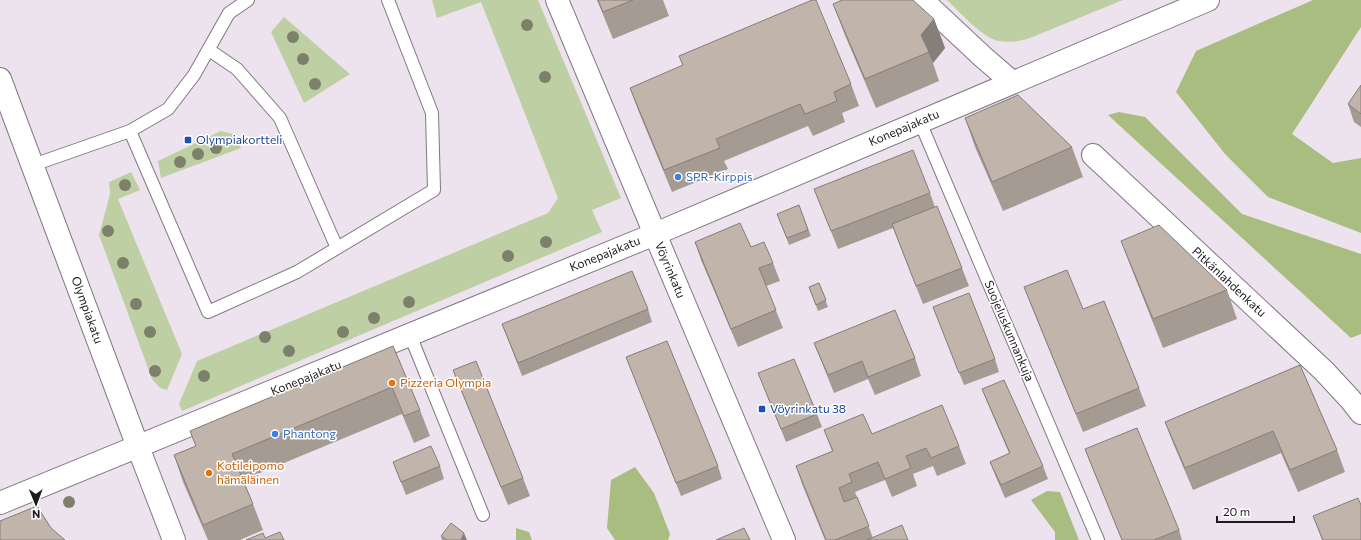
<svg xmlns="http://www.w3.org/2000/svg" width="1361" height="540" viewBox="0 0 1361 540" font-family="Commissioner,sans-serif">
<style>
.green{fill:#bfcfa4}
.forest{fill:#a8bd7f}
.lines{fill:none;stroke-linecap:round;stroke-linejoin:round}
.lane-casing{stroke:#817882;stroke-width:14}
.street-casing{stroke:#817882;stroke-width:24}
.secondary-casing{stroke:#817882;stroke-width:24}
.lane{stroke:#fff;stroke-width:12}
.street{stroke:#fff;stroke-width:22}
.secondary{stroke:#fff;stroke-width:22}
.tree{fill:#7d806b}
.wall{fill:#a59b93}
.shaded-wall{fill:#867e78}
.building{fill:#c0b4ab;stroke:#867e78}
.transit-dot{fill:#1a4fb4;stroke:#fff;stroke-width:1.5}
.shop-dot{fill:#3f7fe0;stroke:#fff;stroke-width:1.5}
.food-dot{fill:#e8710a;stroke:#fff;stroke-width:1.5}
.labels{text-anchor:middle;stroke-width:3;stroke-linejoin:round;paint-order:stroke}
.street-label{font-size:12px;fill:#1e1b1f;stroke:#fff}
.transit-label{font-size:12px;fill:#164399;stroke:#fff;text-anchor:start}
.shop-label{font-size:12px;fill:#366cbe;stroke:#fff;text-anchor:start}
.food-label{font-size:12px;fill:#c56008;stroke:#fff;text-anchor:start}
</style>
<rect width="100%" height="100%" fill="#ede3ee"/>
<path class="green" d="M432,0H538L621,198L592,210L602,232L182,411L179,404L197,361L548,213L558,198L481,2L437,18Z
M947,0H1123L1030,38C1020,41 1010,43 999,41C983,39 959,11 947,0Z
M284,17L350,74L304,103L271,32Z
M221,131L233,134L241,148L161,178L158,161Z
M131,172L140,190L118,199L182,354L167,390L160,388L152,379L99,235L110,194L109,182Z"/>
<path class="forest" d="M1313,0H1361V27L1292,134L1333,163L1361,158V233L1268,197L1225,154L1176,92L1196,51Z
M1119,112L1145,117L1242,214L1361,254V334L1351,338L1108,115Z
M635,467L654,493L670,534L668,540H615L607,528L611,480Z
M1047,491L1060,492L1079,540H1055V532L1031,500Z
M516,528L529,532L532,540H516Z"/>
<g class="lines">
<defs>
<path id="lane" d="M209,50L237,69L280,118L337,248
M920,122L1098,540
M130,131L208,312L297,272L434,190L432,113L388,0
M33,165L130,131L168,109L194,75L229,13L248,0
M410,335L483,515"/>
<path id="street" d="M557,0L655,234
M922,0L983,57L1012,82
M1093,155L1324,371L1350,399L1361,413
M138,447L174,540"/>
<path id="secondary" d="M0,79L138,447
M655,234L784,540
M0,503L655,234L1208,0"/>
</defs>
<use href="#lane" class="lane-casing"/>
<use href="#street" class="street-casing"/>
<use href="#secondary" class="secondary-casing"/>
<use href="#lane" class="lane"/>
<use href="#street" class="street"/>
<use href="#secondary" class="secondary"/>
</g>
<g class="tree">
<circle cx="527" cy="25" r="6"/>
<circle cx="293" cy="37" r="6"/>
<circle cx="303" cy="59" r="6"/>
<circle cx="545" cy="77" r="6"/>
<circle cx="315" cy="84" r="6"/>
<circle cx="216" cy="148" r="6"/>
<circle cx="198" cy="154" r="6"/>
<circle cx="180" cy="162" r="6"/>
<circle cx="125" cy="185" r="6"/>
<circle cx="108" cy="231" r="6"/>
<circle cx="546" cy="242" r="6"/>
<circle cx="508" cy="256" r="6"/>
<circle cx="123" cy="263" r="6"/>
<circle cx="409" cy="302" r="6"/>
<circle cx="136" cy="304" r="6"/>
<circle cx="374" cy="318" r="6"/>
<circle cx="150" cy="332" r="6"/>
<circle cx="343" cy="332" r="6"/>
<circle cx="265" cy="337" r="6"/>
<circle cx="289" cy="351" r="6"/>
<circle cx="155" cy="371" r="6"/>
<circle cx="204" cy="376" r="6"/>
<circle cx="69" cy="502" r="6"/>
</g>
<path class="wall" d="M597,0H663L669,16L613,39Z
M833,4L934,19L945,48L933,63L939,81L876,108L844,33Z
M679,56L851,84L859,106L842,113L845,122L813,136L808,126L724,161L728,169L672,192L638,110L630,88L683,66Z
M1361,85V127L1354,122L1348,104Z
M965,118L1072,147L1083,177L1003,211L975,147Z
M814,189L930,193L935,207L962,268L969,286L923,304L893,228L838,249Z
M799,205L811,236L789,245L777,214Z
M1121,241L1227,290L1237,319L1163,348L1132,270Z
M695,242L751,247L773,263L780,281L766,286L783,328L738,347L701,260Z
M819,283L828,307L818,311L809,287Z
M1024,287L1139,388L1146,406L1083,432L1031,305Z
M933,307L995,359L999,372L964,385Z
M648,309L652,322L522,376L502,324Z
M814,343L915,358L921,376L875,395L868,379L834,393Z
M393,346L420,410L430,436L414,443L402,414L243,480L253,504L263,530L240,540H208L183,482L174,455L196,446L190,431Z
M626,357L718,466L722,479L681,496Z
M1300,365L1337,450L1345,472L1298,492L1281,453L1193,490L1173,443L1165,422Z
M453,370L523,478L530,496L508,505L460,388Z
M758,373L817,414L822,427L786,442Z
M982,389L1043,466L1048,479L1005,498L995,475L990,462L1009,453L987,402Z
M824,430L872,434L959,446L966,464L937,476L933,466L913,474L917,486L892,497L885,480L855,492L873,538L908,540H825L802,484L796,466L832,451Z
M1085,449L1179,530L1182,540H1122L1092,467Z
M393,462L440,466L444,479L406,495Z
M1313,516L1361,540H1322Z
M441,536L467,540H471H442Z"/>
<path class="shaded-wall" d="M934,19L945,48L933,63L921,35Z
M464,533L467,540H461Z"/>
<path class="building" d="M598,0H633L603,12Z
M812,0H816L851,84L834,92L837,101L805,114L800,104L716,139L720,148L664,170L630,88L683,65L679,56Z
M842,0H913L934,19L921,35L929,52L865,79L833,4Z
M1361,85V114L1348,104Z
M1018,95L1072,147L992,182L965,118Z
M913,150L930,193L831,231L814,189Z
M799,205L808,230L787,238L777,214Z
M937,206L962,268L916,286L892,224Z
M740,223L751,247L764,242L773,263L759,268L776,310L731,329L695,242Z
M1159,225L1227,290L1153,319L1121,241Z
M1067,270L1083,309L1104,301L1139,388L1076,414L1024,287Z
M632,271L648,309L518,363L502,324Z
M819,283L826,300L816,305L809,287Z
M969,293L995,359L959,373L933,307Z
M895,310L915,358L868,377L862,361L828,375L814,343Z
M667,341L718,466L676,483L626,357Z
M393,346L420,410L404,416L392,387L232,454L253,504L203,525L174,455L196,446L190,431Z
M794,359L817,414L781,429L758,373Z
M476,361L523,478L501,487L453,370Z
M1300,365L1337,450L1290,470L1273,431L1185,468L1165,422Z
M1004,380L1043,466L1001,485L990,462L1010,453L982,389Z
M942,405L959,446L931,458L926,448L906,456L911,468L885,479L878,462L849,474L852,482L839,488L844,502L857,497L869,526L835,540H826L796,466L833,451L824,430L863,414L872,434Z
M1137,428L1179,530L1154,540H1122L1085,449Z
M431,446L440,466L401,482L393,462Z
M1358,498L1361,505V540H1323L1313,516Z
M37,506L51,528L65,540H0V521Z
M451,523L464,533L461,540H447L441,536Z
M902,525L908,540H867Z
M744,528L750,540H716Z
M280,532L284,540H246L263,533L265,538Z"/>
<g class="transit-dot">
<rect x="184" y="136" width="8" height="8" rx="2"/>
<rect x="758" y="405" width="8" height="8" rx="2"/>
</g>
<g class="shop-dot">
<circle cx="678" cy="177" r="4"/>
<circle cx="275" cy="434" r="4"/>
</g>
<g class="food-dot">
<circle cx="392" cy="383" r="4"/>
<circle cx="209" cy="473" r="4"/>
</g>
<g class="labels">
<g class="street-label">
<text transform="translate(904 128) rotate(-23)" y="4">Konepajakatu</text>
<text transform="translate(605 254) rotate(-22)" y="4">Konepajakatu</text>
<text transform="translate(670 270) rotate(67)" y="4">Vöyrinkatu</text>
<text transform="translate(1229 282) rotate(43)" y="4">Pitkänlahdenkatu</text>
<text transform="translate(87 310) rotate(70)" y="4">Olympiakatu</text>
<text transform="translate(1009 331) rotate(67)" y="4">Suojeluskunnankuja</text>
<text transform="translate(306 378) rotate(-22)" y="4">Konepajakatu</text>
</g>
<g class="transit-label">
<text x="196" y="144">Olympiakortteli</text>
<text x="770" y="413">Vöyrinkatu 38</text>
</g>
<g class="shop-label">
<text x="686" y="181">SPR-Kirppis</text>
<text x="283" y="438">Phantong</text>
</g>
<g class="food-label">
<text x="400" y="387">Pizzeria Olympia</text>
<text x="217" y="470">Kotileipomo<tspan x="217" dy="14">hämäläinen</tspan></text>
</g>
</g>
<g transform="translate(36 504) rotate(179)" stroke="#ffffff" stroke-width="3" paint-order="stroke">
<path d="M0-3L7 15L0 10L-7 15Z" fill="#1e1b1f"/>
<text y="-6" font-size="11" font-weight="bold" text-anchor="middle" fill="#1e1b1f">N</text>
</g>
<path d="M1217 516v6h77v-6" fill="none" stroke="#1e1b1f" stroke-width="2"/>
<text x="1223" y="516" font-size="12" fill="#1e1b1f" stroke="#ffffff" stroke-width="3" paint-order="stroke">20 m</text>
</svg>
